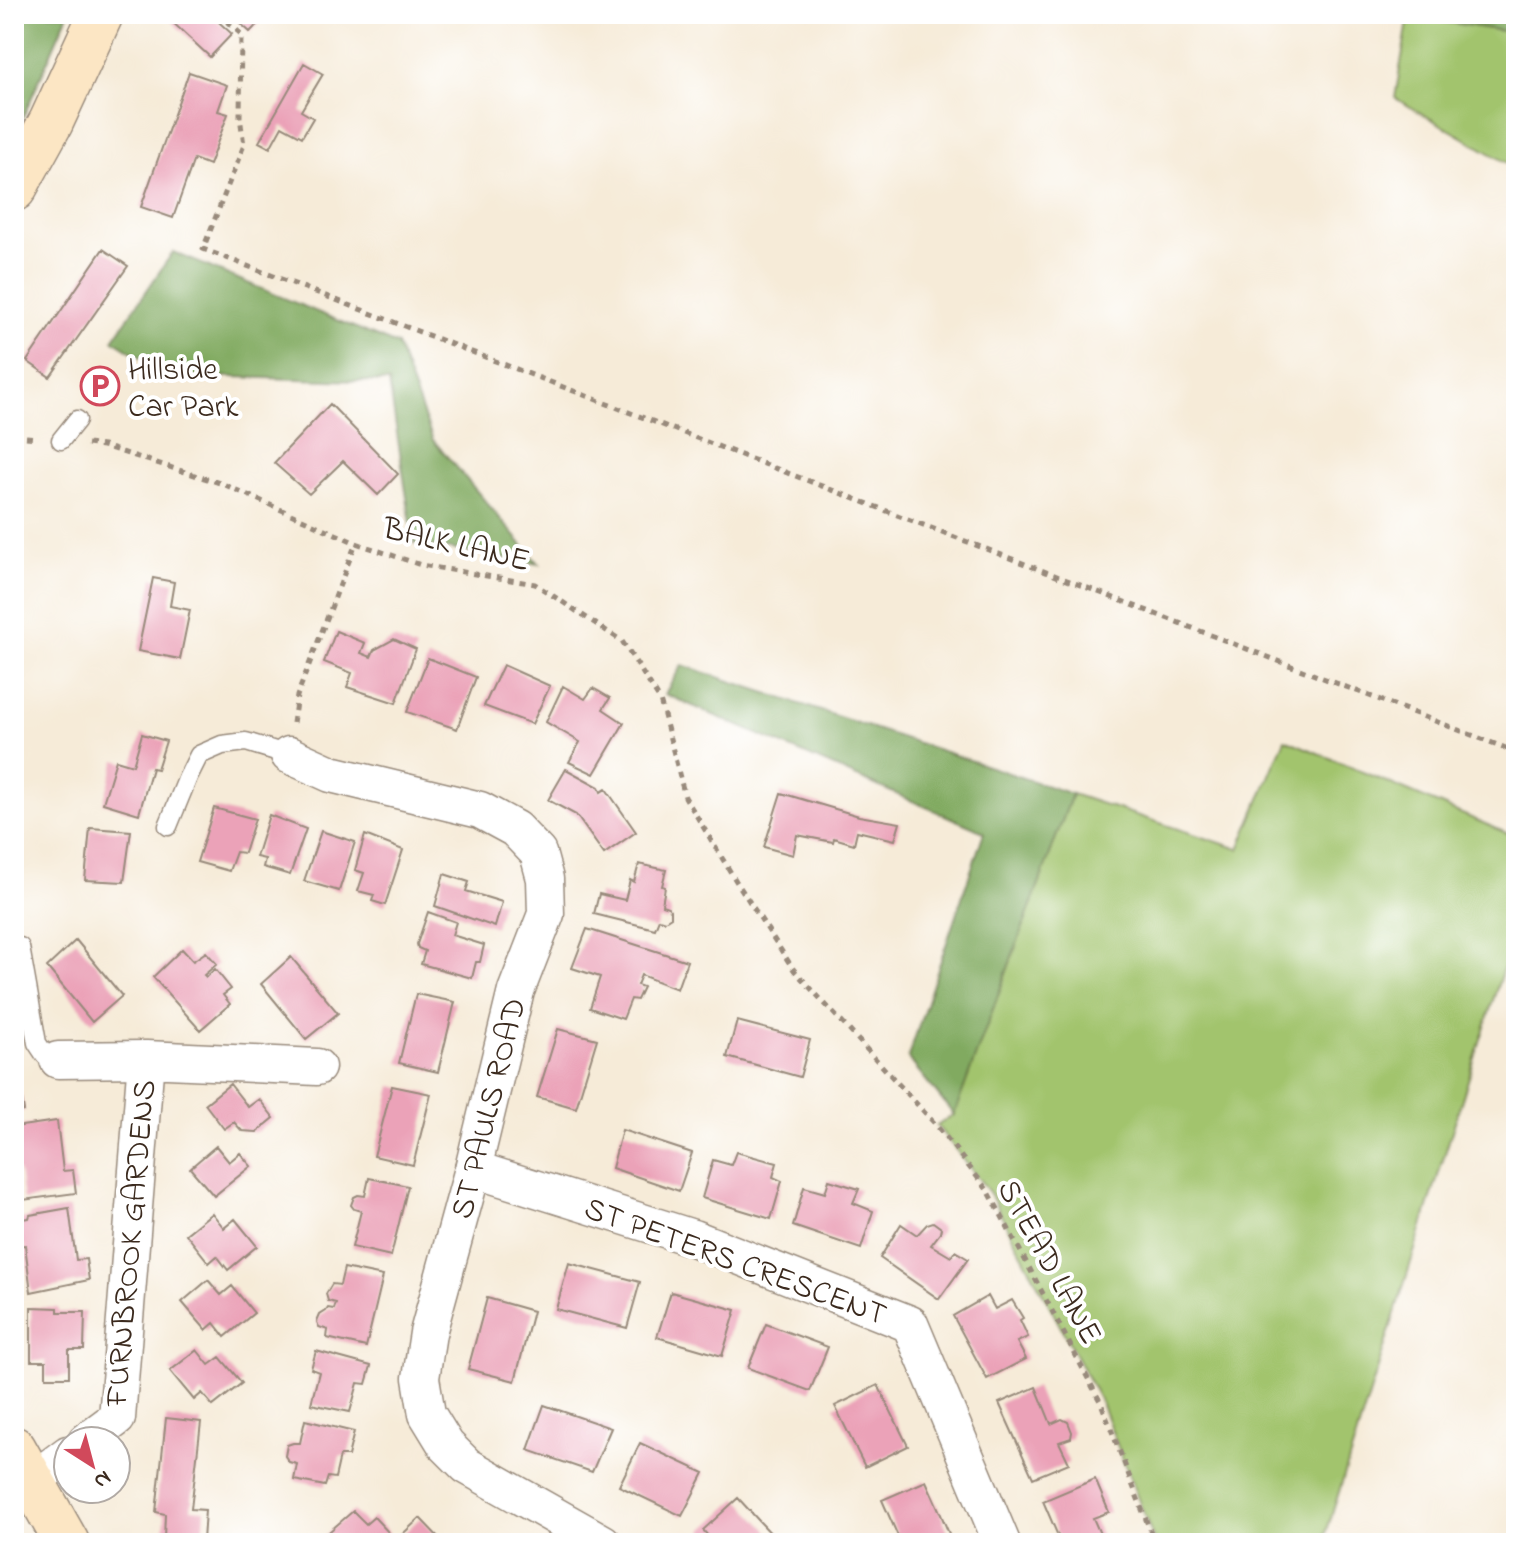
<svg xmlns="http://www.w3.org/2000/svg" width="1530" height="1557" viewBox="0 0 1530 1557" font-family="'Indie Flower',sans-serif">
<style>
.green{fill:#a2c46d;stroke:#6e7746;stroke-width:2}
.forest{fill:#81aa60;stroke:#5e6a3f;stroke-width:2}
.building{fill:#eba2b8}
.lines{fill:none;stroke-linecap:round;stroke-linejoin:round}
.lane-casing{stroke:#988a7b;stroke-width:21}
.street-casing{stroke:#988a7b;stroke-width:39}
.secondary-casing{stroke:#988a7b;stroke-width:47}
.path{stroke:#988a7b;stroke-width:5;stroke-dasharray:6 6;stroke-linecap:butt}
.lane{stroke:#fff;stroke-width:18}
.street{stroke:#fff;stroke-width:36}
.secondary{stroke:#fce6c4;stroke-width:44}
.labels{text-anchor:middle;stroke-width:8;stroke-linejoin:round;paint-order:stroke}
.poi-label{font-size:32px;fill:#3b2a1e;stroke:#fff;text-anchor:start}
.street-label{font-size:32px;fill:#3b2a1e;stroke:#fff}
</style>
<rect width="100%" height="100%" fill="#fff"/>
<filter id="ink" filterUnits="userSpaceOnUse"><feTurbulence type="fractalNoise" baseFrequency=".0125" numOctaves="2"/><feDisplacementMap in="SourceGraphic" scale="16" xChannelSelector="R" yChannelSelector="G"/><feConvolveMatrix kernelMatrix="1 2 1 2 8 2 1 2 1" color-interpolation-filters="sRGB"/></filter>
<filter id="wash" filterUnits="userSpaceOnUse"><feTurbulence type="fractalNoise" baseFrequency=".006" numOctaves="4" result="noise"/><feDisplacementMap in="SourceGraphic" scale="32" xChannelSelector="R" yChannelSelector="G"/><feGaussianBlur stdDeviation="1.8" result="paint"/><feColorMatrix in="noise" values="0 0 0 0 0 0 0 0 0 0 0 0 0 0 0 0 0 1.4 0 .05"/><feComposite in="paint" operator="in"/></filter>
<g filter="url(#wash)">
<rect width="100%" height="100%" fill="#f6ebd8"/>
<path class="green" d="M1409,16L1516,33V168L1395,98Z
M1285,739L1516,837V927L1323,1543H1155L1101,1403L989,1192L937,1126L954,1114L1072,794L1239,849Z"/>
<path class="forest" d="M14,14H68L14,138Z
M1392,14H1516V33L1409,16Z
M173,252L397,345L433,440L539,564L414,543L389,382L169,375L113,340Z
M682,665L1072,794L954,1115L908,1058L984,832L665,694Z"/>
<g id="blocks">
<path class="building" d="M174,14H210L232,34L210,57L169,19Z
M230,14H267L250,32Z
M304,63L323,74L301,111L313,118L302,137L282,126L270,148L259,142Z
M189,72L227,85L218,111L228,114L209,165L194,159L173,218L141,207Z
M103,249L128,266L50,377L27,361Z
M330,404L398,474L378,495L343,461L309,494L274,463Z
M153,578L174,582L170,606L190,610L180,659L138,651Z
M336,631L365,643L361,653L371,657L374,650L394,639L416,649L396,703L347,687L352,673L324,662Z
M428,658L476,677L457,729L407,712Z
M503,665L550,686L532,724L484,706Z
M563,686L585,699L593,688L610,698L603,709L624,723L594,774L569,762L580,742L546,722Z
M142,734L166,741L157,769L152,768L139,814L103,803L116,760L133,765Z
M566,769L599,787L601,792L606,789L636,832L604,854L576,815L548,800Z
M781,793L859,816L900,823L895,840L857,831L854,844L834,838L833,842L797,835L793,855L764,847Z
M214,808L255,819L244,853L236,852L229,871L197,862Z
M269,815L306,829L290,875L263,867L265,859L256,857Z
M90,828L131,831L124,882L85,880Z
M321,831L355,842L339,891L304,881Z
M365,835L403,850L385,905L372,901L374,895L358,891L364,873L355,870Z
M639,864L666,870L662,886L665,887L662,905L668,907L671,911V917L665,921L659,919L655,929L594,914L599,894L625,900L630,880L634,882Z
M444,874L469,882L466,891L502,902L495,927L435,906Z
M428,912L456,922L452,935L484,945L480,962H476L472,978L421,964L425,951L418,948L417,944Z
M587,929L687,961L677,989L641,975L637,985L643,987L637,1000L631,999L623,1019L590,1008L600,977L572,968Z
M76,940L122,996L92,1022L47,967Z
M182,949L193,961L206,952L217,964L204,975L206,977L215,969L231,989L223,995L230,1004L200,1030L153,977Z
M291,957L338,1013L306,1039L261,984Z
M416,994L455,1002L438,1072L399,1063Z
M737,1021L810,1040L800,1077L727,1057Z
M558,1029L597,1039L576,1108L537,1097Z
M230,1084L248,1107L259,1099L274,1118L257,1132L242,1131L234,1122L224,1129L205,1104Z
M392,1086L431,1094L413,1165L374,1156Z
M21,1093L24,1111L14,1112V1094Z
M57,1121L63,1171L73,1170L76,1193L23,1200L19,1170L14,1171L15,1151L14,1127Z
M622,1130L692,1153L679,1191L612,1168Z
M216,1146L229,1162L240,1153L251,1166L214,1196L190,1168Z
M736,1152L777,1163L773,1177L782,1181L771,1219L702,1198L713,1160L731,1165Z
M369,1178L408,1186L391,1256L352,1247L361,1211L354,1209L351,1205L354,1197L358,1195L365,1196Z
M829,1180L859,1189L853,1203L873,1211L861,1249L793,1226L804,1187L825,1193Z
M69,1208L76,1260L86,1259L89,1280L31,1292L25,1245L14,1246V1223L21,1222L20,1219L29,1218L30,1215Z
M212,1213L224,1228L235,1219L257,1246L228,1270L217,1256L209,1263L186,1234Z
M933,1222L941,1228L940,1233L931,1245L951,1257L955,1251L968,1259L939,1299L880,1258L901,1224L917,1235L927,1224Z
M569,1263L640,1282L627,1328L556,1309Z
M344,1268L383,1276L366,1347L327,1338L328,1330L319,1327L317,1322L320,1315L326,1311L328,1308L334,1309L336,1303L328,1301L326,1294L332,1284L340,1285Z
M208,1280L221,1295L232,1286L254,1313L225,1337L214,1323L206,1330L182,1302Z
M671,1292L736,1310L722,1356L657,1337Z
M988,1296L995,1309L1012,1300L1023,1318L1020,1320L1028,1337L1017,1342L1026,1359L987,1379L953,1316Z
M487,1298L533,1311L515,1381L468,1369Z
M31,1307L58,1308V1312H85L84,1350H69V1377H46V1361H31Z
M766,1324L828,1347L810,1391L748,1368Z
M197,1350L209,1365L220,1357L242,1383L213,1406L202,1393L194,1400L170,1371Z
M316,1351L371,1366L366,1384L358,1383L350,1412L311,1404L319,1372L311,1369Z
M878,1385L908,1446L865,1467L835,1406Z
M1036,1387L1051,1424L1062,1419L1068,1422L1072,1432L1071,1438L1059,1442L1069,1463L1033,1478L999,1403Z
M544,1405L611,1428L592,1472L528,1450Z
M166,1418L201,1422L191,1509L205,1510L203,1541L164,1538L165,1514L156,1512Z
M305,1420L354,1432L348,1456H340L335,1478L328,1477L325,1486L294,1480L297,1464L289,1462L285,1456L287,1445L293,1443H300Z
M640,1443L704,1473L682,1516L619,1486Z
M1095,1479L1109,1512L1093,1518L1104,1543H1061L1043,1501Z
M926,1481L939,1510L953,1543H901L882,1500Z
M738,1498L760,1522L780,1543H714L703,1530Z
M353,1511L366,1524L374,1517L390,1534L380,1543H329L323,1537Z
M420,1518L444,1543H393Z"/>
</g>
</g>
<g filter="url(#ink)">
<use href="#blocks" fill-opacity="0" stroke="#988a7b" stroke-width="2"/>
<g class="lines">
<defs>
<path id="lane" d="M61,440L77,420
M168,826L188,777L199,755L222,745L246,742L289,755
M20,947L37,1043L45,1055L58,1060"/>
<path id="street" d="M289,755L331,774L480,810L515,829L538,853L545,879L546,914L516,991L473,1169L428,1333L421,1378L427,1414L446,1445L467,1466L603,1543
M58,1060L146,1059
M473,1169L693,1238L910,1324L1002,1543
M86,1441L117,1418L146,1059L317,1067
M32,1481L68,1454"/>
<path id="secondary" d="M14,189L51,122L101,14
M14,1449L67,1543"/>
</defs>
<use href="#lane" class="lane-casing"/>
<use href="#street" class="street-casing"/>
<use href="#secondary" class="secondary-casing"/>
<path class="path" d="M218,14L241,34L240,117L244,145L203,249L1516,752
M14,436L37,438
M87,444L103,446L223,484L356,543L421,565L535,584L622,641L660,700L685,797L736,881L794,970L937,1126L989,1192L1101,1403L1155,1543
M293,723L297,696L356,543"/>
<use href="#lane" class="lane"/>
<use href="#street" class="street"/>
<use href="#secondary" class="secondary"/>
</g>
</g>
<defs>
<symbol id="parking-ring" viewBox="-11 -11 22 22"><circle r="9.5" fill="#fff" stroke="#d1495b" stroke-width="1.5"/><path d="M-3.5-5.5H1a3.5 3.5 0 0 1 0 7H-1V5.5H-3.5ZM-1-3.4V-.6H.8a1.4 1.4 0 0 0 0-2.8Z" fill="#d1495b"/></symbol>
</defs>
<g fill-rule="evenodd">
<use href="#parking-ring" x="78" y="364" width="44" height="44"/>
</g>
<g class="labels">
<g class="poi-label">
<text x="128" y="379">Hillside<tspan x="128" dy="37">Car Park</tspan></text>
</g>
<g class="street-label">
<text transform="translate(457 543) rotate(13)" y="11">BALK LANE</text>
<text transform="translate(487 1108) rotate(-76)" y="11">ST PAULS ROAD</text>
<text transform="translate(129 1243) rotate(-85)" y="11">FURNBROOK GARDENS</text>
<text transform="translate(736 1260) rotate(20)" y="11">ST PETERS CRESCENT</text>
<text transform="translate(1051 1261) rotate(61)" y="11">STEAD LANE</text>
</g>
</g>
<rect width="1530" height="1557" fill="none" stroke="#fff" stroke-width="48"/>
<g transform="translate(92 1465) rotate(144)"><circle r="38" fill="#ffffff" stroke="#b1aaa5" stroke-width="2"/>
<path d="M0-6L14 30L0 20L-14 30Z" fill="#d1495b"/>
<text y="-12" font-size="22" font-weight="bold" text-anchor="middle" fill="#3b2a1e">N</text>
</g>
</svg>
